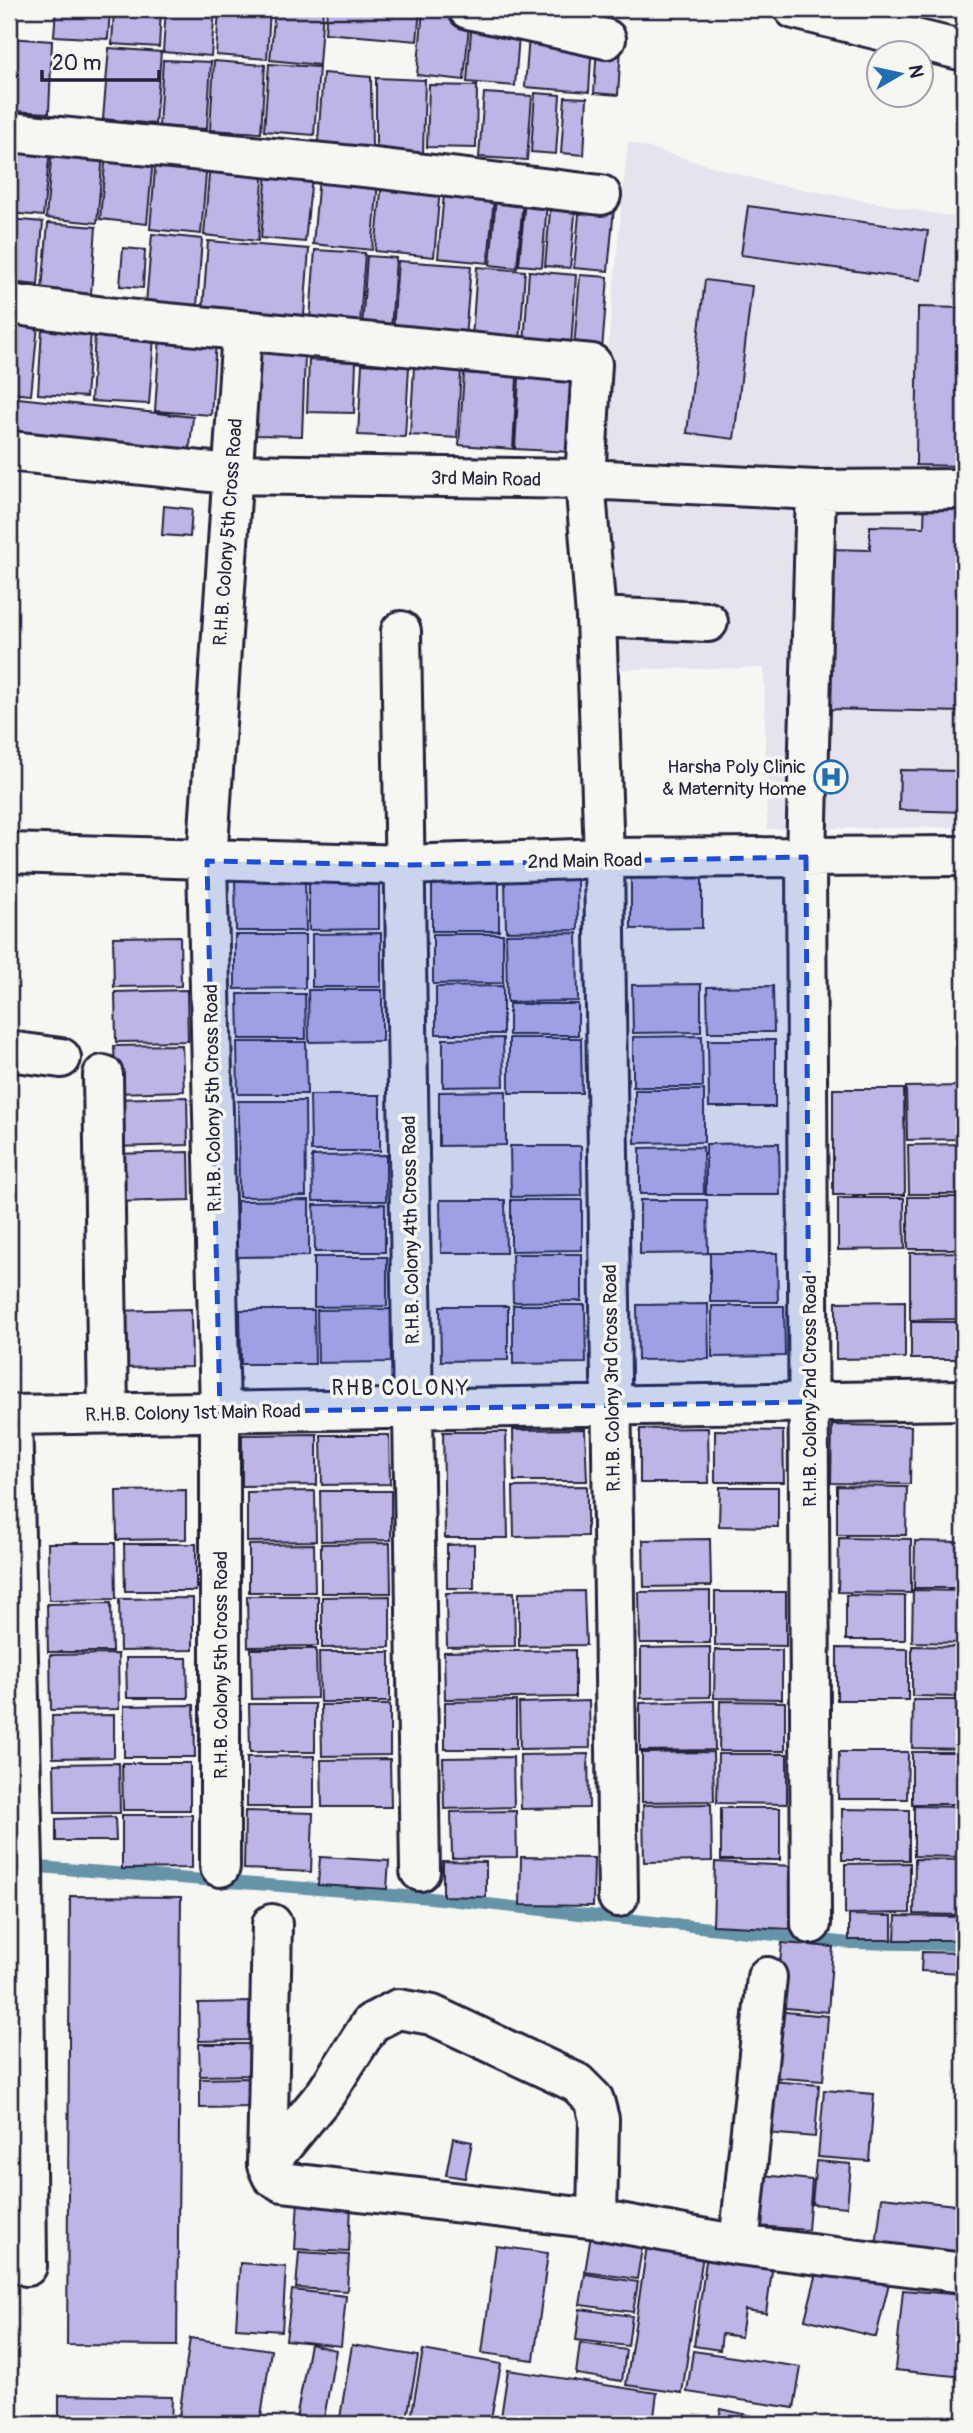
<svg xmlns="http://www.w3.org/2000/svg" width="973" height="2433" viewBox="0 0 973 2433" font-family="Pangolin,sans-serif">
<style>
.built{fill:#e6e2ee}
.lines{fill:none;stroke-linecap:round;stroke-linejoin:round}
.stream{stroke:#6593a8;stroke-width:12}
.building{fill:#bfb4e6;stroke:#22223b;stroke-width:2}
.minor-casing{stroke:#22223b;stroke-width:44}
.minor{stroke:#f6f6f2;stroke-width:38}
.marked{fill:#1d4ed8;fill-opacity:0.2;stroke:#1d4ed8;stroke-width:5;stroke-dasharray:14 9;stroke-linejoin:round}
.labels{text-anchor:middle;stroke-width:7;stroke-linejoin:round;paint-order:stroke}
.street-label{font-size:19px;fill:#22223b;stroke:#f6f6f2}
.poi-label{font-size:19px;fill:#22223b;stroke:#f6f6f2;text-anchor:end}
.neighbourhood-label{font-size:21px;letter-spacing:2px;fill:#22223b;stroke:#f6f6f2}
</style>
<rect width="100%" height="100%" fill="#f6f6f2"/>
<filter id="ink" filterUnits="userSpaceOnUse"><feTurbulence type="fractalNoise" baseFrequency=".0143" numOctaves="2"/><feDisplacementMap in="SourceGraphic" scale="14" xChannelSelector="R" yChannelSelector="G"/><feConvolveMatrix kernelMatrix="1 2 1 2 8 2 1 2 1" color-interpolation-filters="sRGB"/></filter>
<g filter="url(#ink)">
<path class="built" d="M628,142L769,183L964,219V475L602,465L607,357Z
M597,497L964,498V827L767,829L764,668L607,669Z"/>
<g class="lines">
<path class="stream" d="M27,1866L431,1898L850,1943L964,1945"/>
</g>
<path class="building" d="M56,9H110L108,39L54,36Z
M114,9H161L159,47L112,44Z
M166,9H215L211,56L163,52Z
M219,9H270L267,59L216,55Z
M275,9H323L319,65L270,60Z
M327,9H420L417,41L325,33Z
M423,9L470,14L464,80L417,75Z
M472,19L520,23L515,86L467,82Z
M529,36L592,41L589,92L525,87Z
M9,38L52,41L49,113L9,111Z
M597,45L621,47L618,95L594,93Z
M109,48L161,52L155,124L103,119Z
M163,60L211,62L207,129L159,126Z
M214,61L265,65L261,133L210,130Z
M269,64L319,67L314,135L264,131Z
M323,73L371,77L372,149L318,142Z
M376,78L425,80L423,153L376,149Z
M429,85L477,86L476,148L427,147Z
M484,93L532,96L527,160L479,157Z
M535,93L560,95L556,154L531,152Z
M565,97L587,98L584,155L561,153Z
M9,145L50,149L43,216L9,213Z
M52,149L103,154L97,223L46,218Z
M106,153L153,158L147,224L100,219Z
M156,157L207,162L201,234L150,229Z
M210,164L264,169L258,241L204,235Z
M267,172L312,177L305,242L261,238Z
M319,177L378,182L372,250L313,244Z
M382,182L440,188L434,257L375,251Z
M444,193L494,197L488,263L438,258Z
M496,197L523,199L517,268L490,265Z
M525,200L547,202L542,267L519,265Z
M551,201L576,204L570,268L545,266Z
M580,204L614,208L608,271L574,268Z
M748,206L928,231L921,280L741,255Z
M9,219L43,222L38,285L9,282Z
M48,223L96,227L91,294L42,290Z
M152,234L202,239L197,307L146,303Z
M208,241L309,249L304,315L203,308Z
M123,248L145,250L143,288L120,286Z
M315,250L365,253L360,323L310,319Z
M367,256L396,258L391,331L362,328Z
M398,261L471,266L465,338L393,332Z
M477,267L525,271L520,342L472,338Z
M529,271L576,275L571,347L524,344Z
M580,275L608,277L602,350L574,348Z
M705,280L752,286L734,439L687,433Z
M918,307L964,308V466L916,465Z
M9,323L38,325L31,395L9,393Z
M42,329L91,332L86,397L38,394Z
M95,333L154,337L149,404L91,401Z
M160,336L216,340L211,415L155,411Z
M258,352L305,354L302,436L255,435Z
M309,360L356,362L354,413L307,412Z
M362,364L409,367L405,437L358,435Z
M414,367L461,370L457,438L410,435Z
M464,373L517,377L513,449L459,445Z
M519,378L574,381L570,452L515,449Z
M9,397L193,417L189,456L9,436Z
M925,499L964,500V712L824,709L827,549L870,550V526L924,527Z
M164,506L192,509L190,537L162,535Z
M900,770L964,771V812L899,810Z
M631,874H702V928L631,929Z
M305,875L306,931H236L235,876Z
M432,875H499V931H432Z
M379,876V929L309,930V877Z
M505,878H577L578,930L506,931Z
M381,933V987H312V934Z
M577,933L578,1001L507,1002L506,934Z
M433,934H503V983L433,984Z
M235,935H305V988L235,989Z
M180,936L181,986L114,987L113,937Z
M701,984V1032L633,1033L632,985Z
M503,986V1034H436V987Z
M773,986L774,1032H708L707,987Z
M187,990L188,1041L116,1042L115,992Z
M308,990H382V1041L309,1042Z
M238,994H305L306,1039H239Z
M509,1004H578V1035H509Z
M702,1036L703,1087H633V1037Z
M503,1038L504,1086L443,1087V1039Z
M509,1038H581L582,1093H509Z
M708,1040H775V1107H709Z
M237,1042H306L307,1094H238Z
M182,1045L184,1091L116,1093L114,1046Z
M964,1086V1139L907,1140L906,1087Z
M833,1089H904L905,1195H833Z
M635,1090H704V1142L635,1143Z
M506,1091V1145L439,1146V1092Z
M310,1095H380V1151H311Z
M187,1097L188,1145L113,1147L112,1099Z
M238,1101H305L306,1196L239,1197Z
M779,1143L780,1195H706V1144Z
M964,1144V1194H909L908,1145Z
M510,1146H581L582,1196L511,1197Z
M703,1147L704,1194H640V1148Z
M189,1152L190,1200L114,1202L113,1154Z
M386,1155V1201H313L312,1156Z
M908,1197H964V1249H908Z
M838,1198H904L905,1249L838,1250Z
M309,1200V1256L237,1257V1201Z
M440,1200H505L506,1253H441Z
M511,1200H582V1250L511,1251Z
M640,1200H707L708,1253L640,1254Z
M385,1204V1252H315L314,1205Z
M964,1252V1319L910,1320V1253Z
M710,1253H777L778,1302H710Z
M512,1254H582V1301L513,1302Z
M314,1257H387V1306L314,1307Z
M905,1301V1358L836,1359V1302Z
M708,1304L709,1359L638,1360L637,1305Z
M513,1305H585L586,1363L513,1364Z
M440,1306H508V1360L441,1361Z
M712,1306H784L785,1356L712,1357Z
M191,1309L192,1367L114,1368L113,1311Z
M391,1309V1362L318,1363L317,1310Z
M240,1310H314L315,1364H241Z
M911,1322H964V1359H911Z
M832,1425L911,1426L910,1484L831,1483Z
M708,1428L709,1483H640V1429Z
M585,1429L587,1481H514L513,1430Z
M715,1430L783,1431L784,1482H715Z
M443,1432H506L508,1538H445Z
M317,1434V1485L242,1486V1435Z
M321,1435H389L390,1484L322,1485Z
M587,1486V1536L514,1537L513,1487Z
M837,1486L907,1487L906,1535H837Z
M720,1487H778V1527L719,1526Z
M186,1490V1539L117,1540L116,1491Z
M315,1491L316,1541L247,1542V1492Z
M320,1491H391V1540L321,1541Z
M839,1538L911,1539V1593L838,1592Z
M710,1539L711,1586L644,1587L643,1540Z
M915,1541L960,1542V1588H914Z
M48,1543H115L116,1599L49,1600Z
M390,1543L391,1593H321V1544Z
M124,1544H196V1591H125Z
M314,1544L315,1592H249V1545Z
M474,1544V1588H447V1545Z
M913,1590L964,1591V1643L912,1642Z
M584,1591L586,1645L519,1646V1592Z
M710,1591V1643H640L639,1592Z
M514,1592L515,1646L447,1647L446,1593Z
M715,1592H786V1646L715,1645Z
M846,1595L905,1596V1640H846Z
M247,1596H318V1646L248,1647Z
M390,1596V1647L322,1648V1597Z
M193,1598V1650L120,1651L119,1599Z
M111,1603L112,1652H48L47,1604Z
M912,1646L964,1647V1697L912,1696Z
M710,1647V1697L641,1698V1648Z
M837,1648L908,1649V1700H837Z
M251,1649H316L317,1698L252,1699Z
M575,1650V1697L445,1699L444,1652Z
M715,1650H782V1699L714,1698Z
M319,1652H390V1702H320Z
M118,1654L119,1709L51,1710L50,1655Z
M126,1658H187L188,1698H127Z
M913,1700H964V1749L912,1748Z
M516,1701V1749H445V1702Z
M589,1701L590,1748L520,1749L519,1703Z
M714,1701L715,1750L640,1751V1703Z
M720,1701L785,1702V1751H719Z
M249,1704H315V1752H250Z
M194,1705L195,1757H124V1706Z
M321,1705H390V1755L322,1756Z
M114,1715V1757L53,1758L52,1716Z
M713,1752L714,1801L642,1802V1753Z
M839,1752H908L907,1799H838Z
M912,1752H964V1804H912Z
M588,1754L589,1808L521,1809L520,1755Z
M718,1754H787V1804L717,1803Z
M314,1756V1807H247V1757Z
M513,1757L514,1807L444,1809L443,1758Z
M390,1759L391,1807H322L321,1760Z
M119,1763L120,1813H55L54,1764Z
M122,1763H190V1810H123Z
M711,1804L712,1861L644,1862L643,1805Z
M914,1806L964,1807V1857L914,1856Z
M721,1808H780V1860H721Z
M842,1809L909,1810V1860H842Z
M245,1811L313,1813L311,1872L244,1869Z
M516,1811L517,1857L452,1858L451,1812Z
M122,1815H192V1868L122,1869Z
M115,1817L116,1841H56V1819Z
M320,1857L389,1861L387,1889L318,1885Z
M521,1857L594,1858L593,1906L520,1905Z
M915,1859L964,1860V1915L914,1914Z
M443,1861L486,1862V1897L443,1896Z
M715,1862L793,1866L790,1929L713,1925Z
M910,1863V1913L845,1914V1864Z
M70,1896L181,1897L177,2346L67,2345Z
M849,1915L892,1916V1940H849Z
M896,1916L964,1917V1940H895Z
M782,1943L833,1947L828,2012L776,2007Z
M922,1952L964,1953V1973L921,1971Z
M250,2002L251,2040L199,2041L198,2003Z
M774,2011L828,2016L823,2081L769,2077Z
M199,2044H251V2075L200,2076Z
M249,2078L250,2107L200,2108V2079Z
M770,2081L819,2085L815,2137L766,2133Z
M824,2090L874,2094L869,2161L818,2157Z
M453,2138L472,2142L465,2178L446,2175Z
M816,2161L851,2164L847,2207L812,2204Z
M762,2175L812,2180L808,2230L757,2226Z
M882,2197L964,2206V2257L876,2247Z
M298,2200L351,2203L349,2252L295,2249Z
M591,2235L643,2242L637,2279L585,2272Z
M496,2246L548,2253L534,2360L482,2353Z
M647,2246L703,2255L682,2393L626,2385Z
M299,2252L349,2255L347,2291L296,2288Z
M707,2254L773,2264L766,2313L745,2310L741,2337L722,2334L720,2350L694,2346Z
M240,2263L286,2267L282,2331L236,2328Z
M819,2265L889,2283L876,2337L805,2319Z
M585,2274L638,2282L633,2312L580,2305Z
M292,2290L346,2296L341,2346L286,2340Z
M903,2290L964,2295V2377L895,2370Z
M580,2309L632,2316L628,2346L576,2340Z
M190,2338L271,2350L260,2424H178Z
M580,2343L626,2350L622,2381L576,2374Z
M310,2344L336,2350L323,2424H295Z
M352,2345L418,2356L406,2424H339Z
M423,2350L501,2364L490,2424H410Z
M693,2351L801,2367L794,2408L687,2392Z
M508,2370L657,2393L653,2424H500Z
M59,2395L172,2397L171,2424H59Z
M721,2409L787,2424H718Z"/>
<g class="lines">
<defs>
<path id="minor" d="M468,9L606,39
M794,9L964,51
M9,132L374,168L601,195
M9,304L105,317L592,364L585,479L596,617
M9,451L230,474L585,479L816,490L964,489
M401,631L420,1871
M9,853L405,865L604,858L964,856
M9,1051L61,1058
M103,1075L108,1413
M9,1415L964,1400
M12,1415L23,1864L27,2266
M220,1867V1412L207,861L242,331
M618,1897L604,858L596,617L708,622
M272,1924L267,2165L272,2176L282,2182L597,2219
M811,1924L806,857L816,490
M267,2165L326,2093L371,2023L398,2009L432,2015L577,2083L594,2100L599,2119L597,2219L739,2245L964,2273
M739,2245L767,1977"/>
</defs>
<use href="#minor" class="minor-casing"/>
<use href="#minor" class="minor"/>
</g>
</g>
<path class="marked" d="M806,857L809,1402L220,1412L207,861L405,865Z"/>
<defs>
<symbol id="hospital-ring" viewBox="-11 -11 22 22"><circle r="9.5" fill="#f6f6f2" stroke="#1f6fb2" stroke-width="1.5"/><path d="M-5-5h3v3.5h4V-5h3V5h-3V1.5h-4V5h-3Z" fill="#1f6fb2"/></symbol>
</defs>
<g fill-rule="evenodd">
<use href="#hospital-ring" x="812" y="758" width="38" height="38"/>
</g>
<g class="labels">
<g class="street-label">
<text transform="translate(486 478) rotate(1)" y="7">3rd Main Road</text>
<text transform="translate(227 532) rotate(-86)" y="7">R.H.B. Colony 5th Cross Road</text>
<text transform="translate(585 860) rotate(-1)" y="7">2nd Main Road</text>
<text transform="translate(212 1098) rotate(-91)" y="7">R.H.B. Colony 5th Cross Road</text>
<text transform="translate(410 1230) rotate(-91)" y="7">R.H.B. Colony 4th Cross Road</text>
<text transform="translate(611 1378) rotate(-91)" y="7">R.H.B. Colony 3rd Cross Road</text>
<text transform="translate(809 1391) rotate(-90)" y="7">R.H.B. Colony 2nd Cross Road</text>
<text transform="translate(193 1412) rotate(-1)" y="7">R.H.B. Colony 1st Main Road</text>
<text transform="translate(220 1665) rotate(-90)" y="7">R.H.B. Colony 5th Cross Road</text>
</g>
<g class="poi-label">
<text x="806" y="773">Harsha Poly Clinic<tspan x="806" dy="22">&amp; Maternity Home</tspan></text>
</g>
<g class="neighbourhood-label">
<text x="401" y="1395">RHB COLONY</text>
</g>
</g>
<rect width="973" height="2433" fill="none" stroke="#f6f6f2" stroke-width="35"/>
<rect x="18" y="18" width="938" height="2398" fill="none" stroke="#22223b" stroke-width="2.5" filter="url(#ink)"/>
<g transform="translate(900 74) rotate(81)"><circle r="33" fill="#f6f6f2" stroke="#a1a1a9" stroke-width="2"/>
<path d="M0-5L12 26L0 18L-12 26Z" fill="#1f6fb2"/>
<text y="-10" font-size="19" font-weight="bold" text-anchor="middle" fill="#22223b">N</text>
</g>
<path d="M42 70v10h117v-10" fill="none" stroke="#22223b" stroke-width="3.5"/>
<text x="52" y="70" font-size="21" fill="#22223b" stroke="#f6f6f2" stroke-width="5" paint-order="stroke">20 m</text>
</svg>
